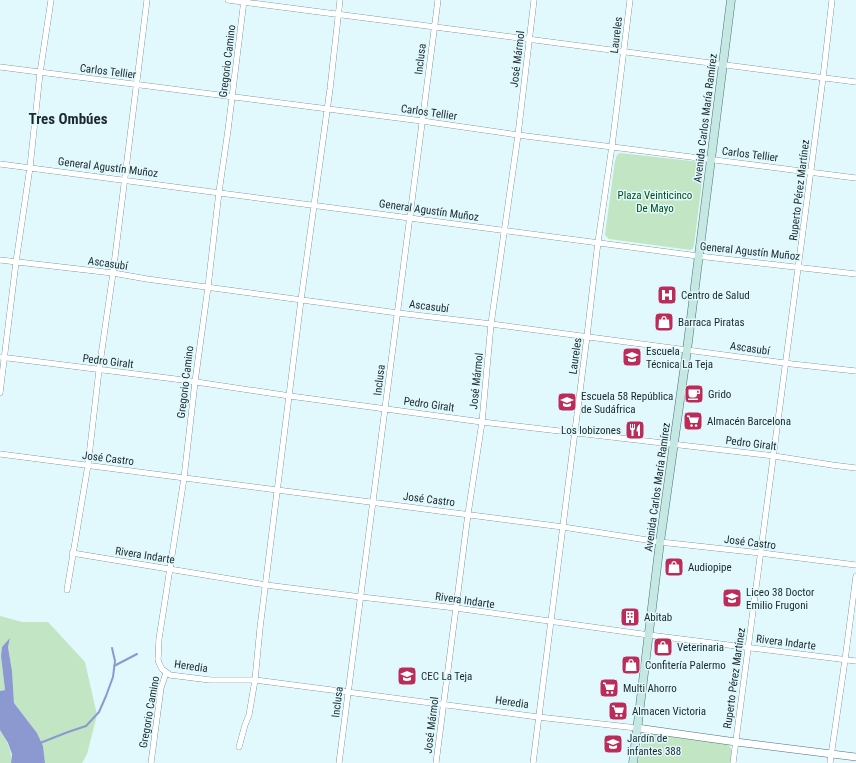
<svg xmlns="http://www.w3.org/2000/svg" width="856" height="763" viewBox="0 0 856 763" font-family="'Roboto Condensed',sans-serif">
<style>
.green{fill:#c2e5c4}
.water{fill:#8b99d0}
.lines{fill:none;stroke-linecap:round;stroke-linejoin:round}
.stream{stroke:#8b99d0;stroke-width:2}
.minor-casing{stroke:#4c7177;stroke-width:6}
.tertiary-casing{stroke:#4c7177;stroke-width:8}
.secondary-casing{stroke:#4c7177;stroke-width:9}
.minor{stroke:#fff;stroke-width:5.5}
.tertiary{stroke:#fff;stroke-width:7}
.secondary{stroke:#c5e8e2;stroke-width:8}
.labels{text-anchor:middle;stroke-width:3;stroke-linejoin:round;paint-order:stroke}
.street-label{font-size:11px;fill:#1a292c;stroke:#e1f8fd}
.park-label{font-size:11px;fill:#004d15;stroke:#e1f8fd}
.poi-label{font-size:11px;fill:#1a292c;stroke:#e1f8fd;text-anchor:start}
.district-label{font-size:15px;font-weight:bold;fill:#1a292c;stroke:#e1f8fd}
</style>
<rect width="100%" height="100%" fill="#e1f8fd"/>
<path class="green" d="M620,153L700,162L704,166L694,245L693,248L691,250L609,239L605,235L615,161L617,155Z
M0,616L22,622H48L85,662L97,715L87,754L82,763H45L43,746L37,733L14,703L12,671L8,647L10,639L2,647L1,656L5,690L0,691Z
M0,730C7,742 12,748 11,763H0Z
M647,733L727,744C734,748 731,756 730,763H638L642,738L644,735Z"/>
<path class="water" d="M10,638L8,647L12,671L14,703L37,733L43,746L45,763H11L12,754L8,743L0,730V691L5,690L1,656L2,647Z"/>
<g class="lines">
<path class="stream" d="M114,666L137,654
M40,743L68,732L86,726L99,712L106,696L113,677L115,661L112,648"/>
<defs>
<path id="minor" d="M228,0L856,82
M244,0L228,130L219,192L208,287L195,382L184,478L159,639L158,660L159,663L162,669L170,675L210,680H255L538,717L637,728
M0,67L422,121L518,135L856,178
M0,164L698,256L856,274
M0,260L113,273L147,279L398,313L491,324L792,364L856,371
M0,357L183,380L290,396L482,422L774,456L832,465L856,468
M0,393L16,262L30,167L40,73L51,0
M0,454L563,527L660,542L761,553L856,565
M72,553L266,585L361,597L456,608L649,635L856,661
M67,590L88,465L99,370L113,273L147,0
M239,747L245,725L249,715L255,680L260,628L301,300L330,89L340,0
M151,763L161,688L166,673
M339,763L438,0
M436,763L468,514L482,422L491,324L518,135L534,0
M533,763L587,336L598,242L612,146L630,0
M733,763L823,78L832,0
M830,763L845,660L856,576"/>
<path id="tertiary" d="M637,728L736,742L856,757"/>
<path id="secondary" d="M633,763L660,542L687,350L731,0"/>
</defs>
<use href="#minor" class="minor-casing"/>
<use href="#tertiary" class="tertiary-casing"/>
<use href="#secondary" class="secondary-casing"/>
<use href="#minor" class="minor"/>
<use href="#tertiary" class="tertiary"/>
<use href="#secondary" class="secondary"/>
</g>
<defs>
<symbol id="hospital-square" viewBox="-11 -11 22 22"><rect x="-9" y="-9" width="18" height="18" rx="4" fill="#bb2c58" stroke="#e1f8fd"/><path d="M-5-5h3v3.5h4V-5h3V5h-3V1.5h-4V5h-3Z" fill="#fff"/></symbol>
<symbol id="shop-square" viewBox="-11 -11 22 22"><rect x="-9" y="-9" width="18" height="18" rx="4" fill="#bb2c58" stroke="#e1f8fd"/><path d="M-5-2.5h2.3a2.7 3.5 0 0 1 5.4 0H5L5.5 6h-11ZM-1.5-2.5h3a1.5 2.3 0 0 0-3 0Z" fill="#fff"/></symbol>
<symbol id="school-square" viewBox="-11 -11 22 22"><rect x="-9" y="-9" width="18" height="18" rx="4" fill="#bb2c58" stroke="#e1f8fd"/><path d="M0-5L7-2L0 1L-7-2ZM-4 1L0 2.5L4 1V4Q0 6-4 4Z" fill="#fff"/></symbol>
<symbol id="cafe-square" viewBox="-11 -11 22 22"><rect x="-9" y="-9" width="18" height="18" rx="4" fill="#bb2c58" stroke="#e1f8fd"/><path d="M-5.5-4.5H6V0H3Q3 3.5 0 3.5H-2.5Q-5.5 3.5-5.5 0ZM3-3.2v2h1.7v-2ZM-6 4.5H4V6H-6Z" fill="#fff"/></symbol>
<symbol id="supermarket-square" viewBox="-11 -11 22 22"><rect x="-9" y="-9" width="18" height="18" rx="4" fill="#bb2c58" stroke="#e1f8fd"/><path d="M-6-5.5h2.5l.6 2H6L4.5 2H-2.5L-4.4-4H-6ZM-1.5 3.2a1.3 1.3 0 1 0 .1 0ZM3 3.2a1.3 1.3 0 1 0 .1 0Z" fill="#fff"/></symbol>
<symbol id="restaurant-square" viewBox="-11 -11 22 22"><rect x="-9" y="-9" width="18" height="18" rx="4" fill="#bb2c58" stroke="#e1f8fd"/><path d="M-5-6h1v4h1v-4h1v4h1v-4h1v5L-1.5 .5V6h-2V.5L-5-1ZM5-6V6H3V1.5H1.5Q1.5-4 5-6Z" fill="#fff"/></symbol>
<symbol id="building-square" viewBox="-11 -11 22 22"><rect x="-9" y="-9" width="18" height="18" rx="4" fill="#bb2c58" stroke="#e1f8fd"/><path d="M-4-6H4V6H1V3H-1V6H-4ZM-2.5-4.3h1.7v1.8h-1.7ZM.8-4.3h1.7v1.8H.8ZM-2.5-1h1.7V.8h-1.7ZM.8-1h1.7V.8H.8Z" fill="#fff"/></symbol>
</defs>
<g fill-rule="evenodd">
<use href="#hospital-square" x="656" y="284" width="22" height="22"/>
<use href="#shop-square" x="653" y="311" width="22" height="22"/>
<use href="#school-square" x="621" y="346" width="22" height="22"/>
<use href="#cafe-square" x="683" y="383" width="22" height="22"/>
<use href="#school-square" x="556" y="391" width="22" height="22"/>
<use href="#supermarket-square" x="682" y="410" width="22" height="22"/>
<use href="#restaurant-square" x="624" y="419" width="22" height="22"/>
<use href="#shop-square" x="663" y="556" width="22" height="22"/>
<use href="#school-square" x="721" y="587" width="22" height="22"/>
<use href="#building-square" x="619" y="606" width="22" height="22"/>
<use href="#shop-square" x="652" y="636" width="22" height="22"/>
<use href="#shop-square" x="620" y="654" width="22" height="22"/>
<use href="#school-square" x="396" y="665" width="22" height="22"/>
<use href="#supermarket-square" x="598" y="677" width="22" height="22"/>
<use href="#supermarket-square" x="607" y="700" width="22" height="22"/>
<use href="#school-square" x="602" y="733" width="22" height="22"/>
</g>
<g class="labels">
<g class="street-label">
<text transform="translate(616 35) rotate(-83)" y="4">Laureles</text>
<text transform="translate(420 59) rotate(-83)" y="4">Inclusa</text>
<text transform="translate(517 59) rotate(-83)" y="4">José Mármol</text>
<text transform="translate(227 61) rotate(-83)" y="4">Gregorio Camino</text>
<text transform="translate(108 71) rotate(7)" y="4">Carlos Tellier</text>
<text transform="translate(429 112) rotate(8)" y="4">Carlos Tellier</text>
<text transform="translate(705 118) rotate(-83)" y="4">Avenida Carlos María Ramírez</text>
<text transform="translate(750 154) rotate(7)" y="4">Carlos Tellier</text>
<text transform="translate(108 167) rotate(7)" y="4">General Agustín Muñoz</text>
<text transform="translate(799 190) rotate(-83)" y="4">Ruperto Pérez Martínez</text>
<text transform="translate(429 210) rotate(8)" y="4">General Agustín Muñoz</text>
<text transform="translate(750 251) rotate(6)" y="4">General Agustín Muñoz</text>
<text transform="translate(108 263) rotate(8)" y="4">Ascasubí</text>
<text transform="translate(429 306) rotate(7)" y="4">Ascasubí</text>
<text transform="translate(750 348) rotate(8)" y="4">Ascasubí</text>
<text transform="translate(575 356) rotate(-82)" y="4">Laureles</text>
<text transform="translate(108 361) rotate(7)" y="4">Pedro Giralt</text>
<text transform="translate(379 380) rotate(-83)" y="4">Inclusa</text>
<text transform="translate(476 381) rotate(-84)" y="4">José Mármol</text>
<text transform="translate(185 382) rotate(-83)" y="4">Gregorio Camino</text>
<text transform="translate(429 404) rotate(8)" y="4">Pedro Giralt</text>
<text transform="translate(751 443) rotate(7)" y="4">Pedro Giralt</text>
<text transform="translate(108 458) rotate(7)" y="4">José Castro</text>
<text transform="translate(657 487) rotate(-82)" y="4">Avenida Carlos María Ramírez</text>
<text transform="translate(429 499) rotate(7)" y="4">José Castro</text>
<text transform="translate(750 542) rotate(7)" y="4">José Castro</text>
<text transform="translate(145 555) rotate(9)" y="4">Rivera Indarte</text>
<text transform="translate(465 600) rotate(8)" y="4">Rivera Indarte</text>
<text transform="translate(786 642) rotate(7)" y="4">Rivera Indarte</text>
<text transform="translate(191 666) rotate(8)" y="4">Heredia</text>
<text transform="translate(734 678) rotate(-82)" y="4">Ruperto Pérez Martínez</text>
<text transform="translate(337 702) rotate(-83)" y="4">Inclusa</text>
<text transform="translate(512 702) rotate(8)" y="4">Heredia</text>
<text transform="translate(149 712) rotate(-80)" y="4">Gregorio Camino</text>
<text transform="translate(431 725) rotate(-83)" y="4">José Mármol</text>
</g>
<g class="park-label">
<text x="655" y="199">Plaza Veinticinco<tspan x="655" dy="13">De Mayo</tspan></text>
</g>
<g class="poi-label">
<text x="681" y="299">Centro de Salud</text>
<text x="678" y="326">Barraca Piratas</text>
<text x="646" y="355">Escuela<tspan x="646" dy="13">Técnica La Teja</tspan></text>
<text x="708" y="398">Grido</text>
<text x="581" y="400">Escuela 58 República<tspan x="581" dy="13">de Sudáfrica</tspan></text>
<text x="707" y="425">Almacén Barcelona</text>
<text x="621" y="434" text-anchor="end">Los lobizones</text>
<text x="688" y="571">Audiopipe</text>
<text x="746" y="596">Liceo 38 Doctor<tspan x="746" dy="13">Emilio Frugoni</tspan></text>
<text x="644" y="621">Abitab</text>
<text x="677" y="651">Veterinaria</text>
<text x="645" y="669">Confitería Palermo</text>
<text x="421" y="680">CEC La Teja</text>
<text x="623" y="692">Multi Ahorro</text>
<text x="632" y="715">Almacen Victoria</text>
<text x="627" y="742">Jardín de<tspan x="627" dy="13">infantes 388</tspan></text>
</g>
<g class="district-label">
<text x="68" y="124">Tres Ombúes</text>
</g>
</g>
</svg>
